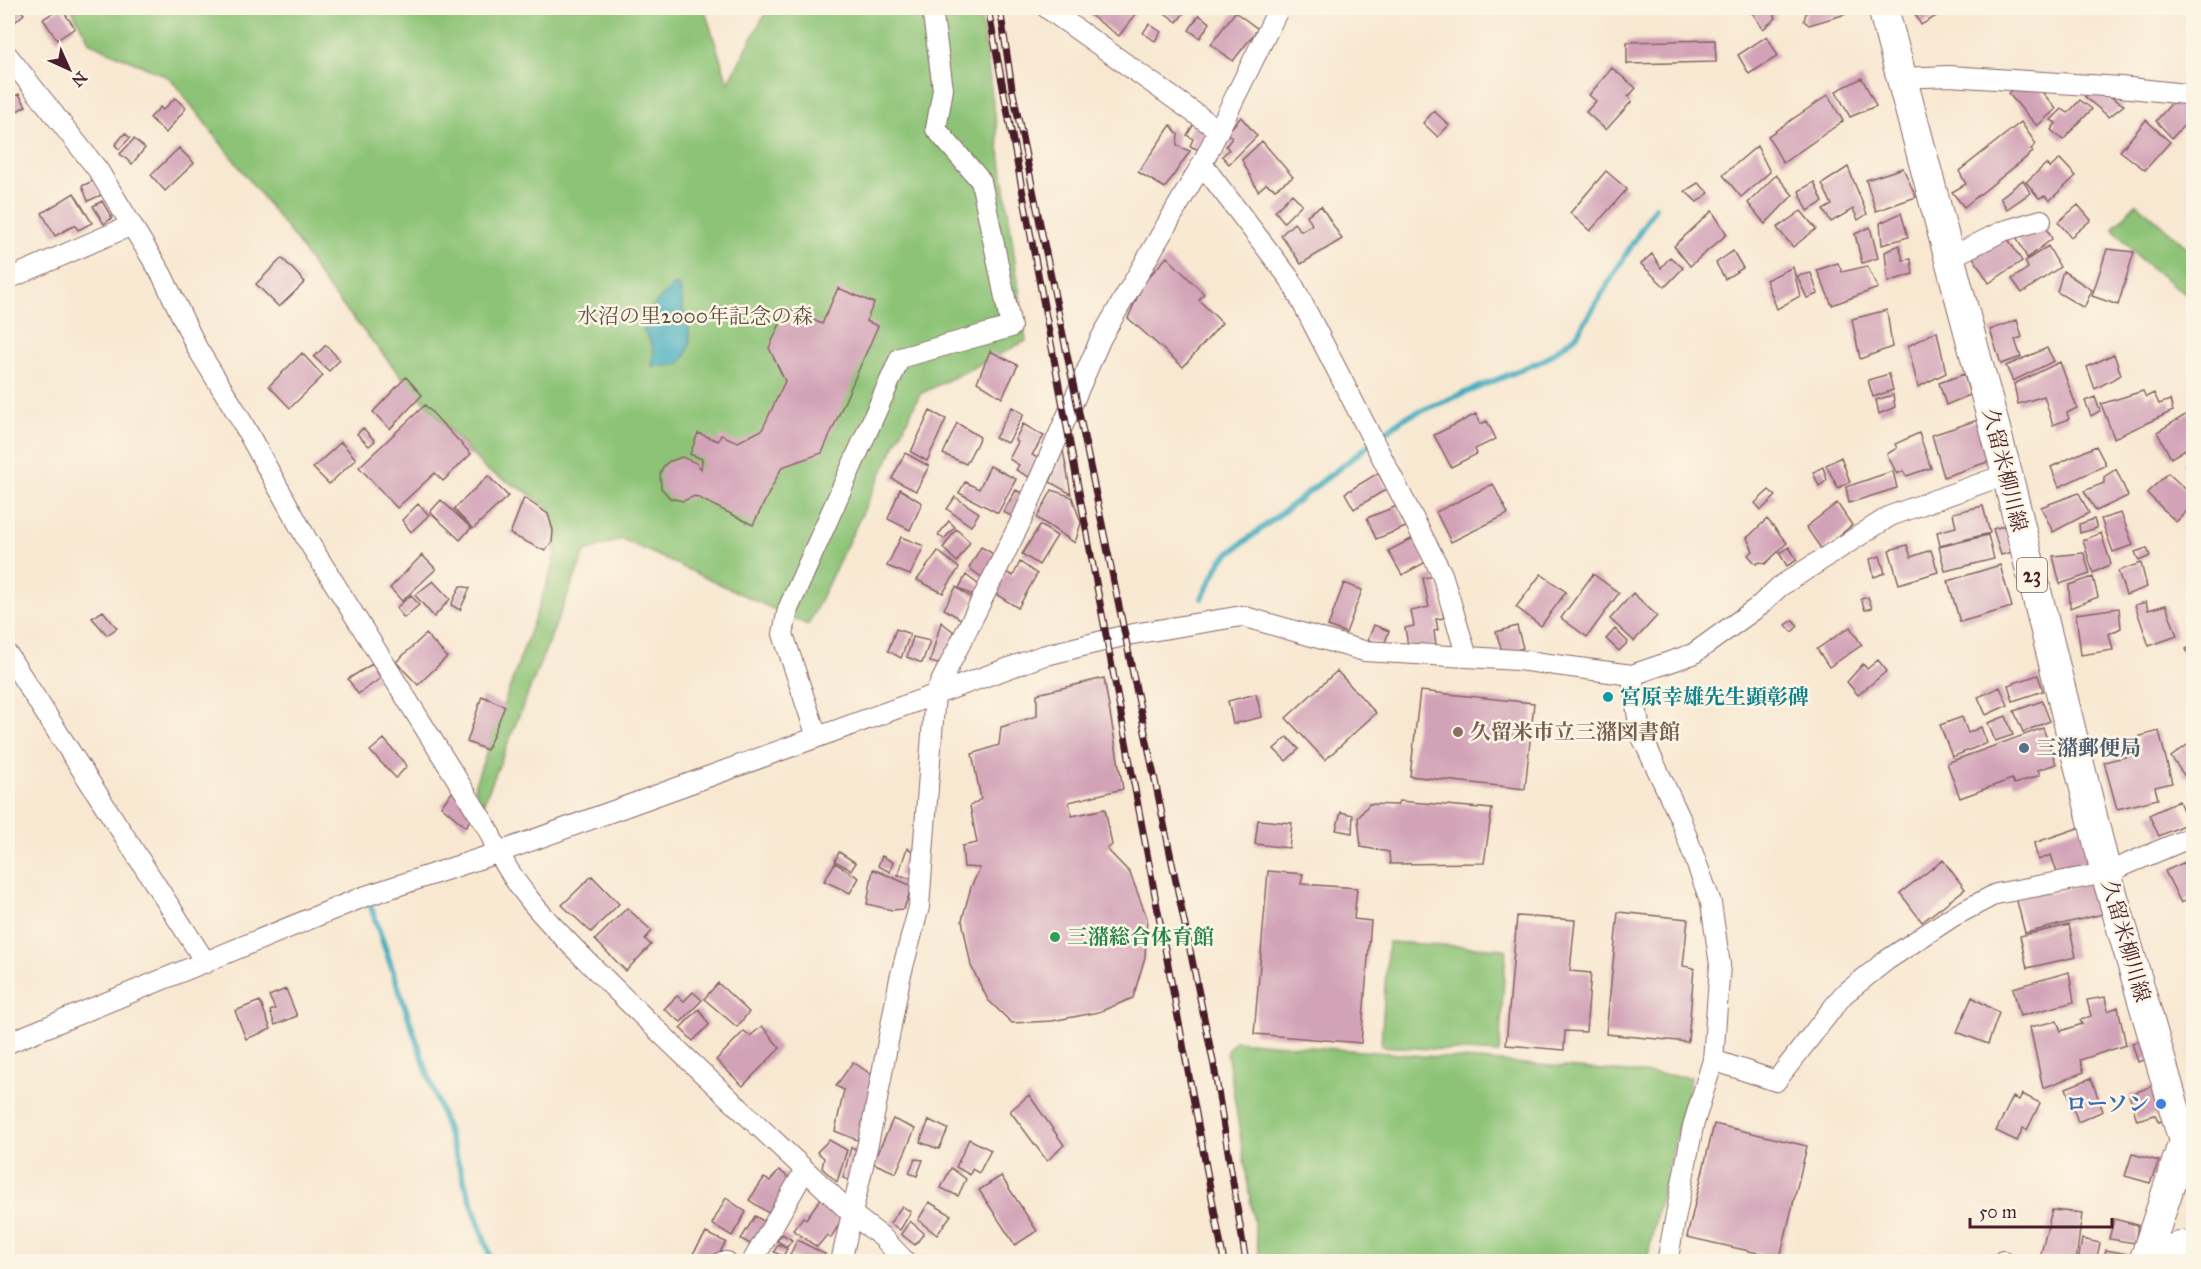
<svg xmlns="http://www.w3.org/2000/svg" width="2201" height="1269" viewBox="0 0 2201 1269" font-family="'IM FELL Great Primer','Noto Serif JP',serif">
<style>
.green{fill:#8cc376;stroke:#6b7150;stroke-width:1.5}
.water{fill:#3facbd;stroke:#446674;stroke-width:1.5}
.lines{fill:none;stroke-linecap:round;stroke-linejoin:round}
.stream{stroke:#3facbd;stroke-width:6}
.building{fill:#d2a3b7}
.street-casing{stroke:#876565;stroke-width:22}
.secondary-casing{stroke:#876565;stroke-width:29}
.primary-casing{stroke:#876565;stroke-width:32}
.street{stroke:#fff;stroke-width:20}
.secondary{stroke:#fff;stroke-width:27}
.primary{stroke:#fff;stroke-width:30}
.rail-casing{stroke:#4a1f2b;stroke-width:7}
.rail{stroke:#fcf5e5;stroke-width:4.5;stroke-dasharray:14;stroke-linecap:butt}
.culture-dot{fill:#0f9aa8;stroke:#fcf5e5;stroke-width:2}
.education-dot{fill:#8d6e63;stroke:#fcf5e5;stroke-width:2}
.service-dot{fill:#5c6f8a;stroke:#fcf5e5;stroke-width:2}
.leisure-dot{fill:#2e9e5b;stroke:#fcf5e5;stroke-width:2}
.shop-dot{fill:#3f7fe0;stroke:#fcf5e5;stroke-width:2}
.labels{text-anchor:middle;stroke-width:5;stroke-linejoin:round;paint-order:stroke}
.shield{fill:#fcf5e5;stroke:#7f5f63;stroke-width:1.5}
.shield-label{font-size:20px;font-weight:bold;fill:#4a1f2b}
.park-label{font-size:21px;fill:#5e5042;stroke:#fcf5e5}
.street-label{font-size:21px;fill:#4a1f2b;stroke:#fcf5e5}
.culture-label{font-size:21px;font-weight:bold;fill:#0d838f;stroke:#fcf5e5;text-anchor:start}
.education-label{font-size:21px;font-weight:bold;fill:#785e54;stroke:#fcf5e5;text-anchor:start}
.service-label{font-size:21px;font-weight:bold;fill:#4e5e75;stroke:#fcf5e5;text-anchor:start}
.leisure-label{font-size:21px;font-weight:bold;fill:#27864d;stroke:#fcf5e5;text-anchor:start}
.shop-label{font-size:21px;font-weight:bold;fill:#366cbe;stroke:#fcf5e5;text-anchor:end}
</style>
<rect width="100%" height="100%" fill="#fcf5e5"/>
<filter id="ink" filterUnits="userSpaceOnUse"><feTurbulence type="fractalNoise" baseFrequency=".0167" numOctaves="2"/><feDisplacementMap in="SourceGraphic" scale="12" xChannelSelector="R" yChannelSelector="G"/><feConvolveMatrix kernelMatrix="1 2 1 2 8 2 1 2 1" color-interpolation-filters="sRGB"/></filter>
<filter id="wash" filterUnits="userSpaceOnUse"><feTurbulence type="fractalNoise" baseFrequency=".008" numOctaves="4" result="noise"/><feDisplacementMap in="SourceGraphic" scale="24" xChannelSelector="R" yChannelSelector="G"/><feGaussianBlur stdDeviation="1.35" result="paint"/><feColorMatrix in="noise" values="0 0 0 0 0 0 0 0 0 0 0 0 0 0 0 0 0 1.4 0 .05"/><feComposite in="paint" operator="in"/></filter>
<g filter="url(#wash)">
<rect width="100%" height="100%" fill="#f8e8d2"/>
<path class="green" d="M71,8H704L728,83L768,8H980L1026,341L920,394L808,625L622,539L585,552L483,805L474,787L553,567L557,537L551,510L525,491L486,470L401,376L323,282L299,244L170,78L90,43Z
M2137,203L2193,253L2192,299L2141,260L2113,228Z
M1388,942L1506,949L1499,1053L1381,1046Z
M1235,1041L1691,1077L1654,1225L1647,1261H1260L1227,1051Z"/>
<path class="water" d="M673,286L680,287L684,317L689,327L690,344L685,357L677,365L652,367C656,351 653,343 643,330C645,311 660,299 673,286Z"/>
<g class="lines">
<path class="stream" d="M1202,598L1222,559L1404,418L1544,360L1576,336L1655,207
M370,904L492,1262"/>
</g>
<g id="blocks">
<path class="building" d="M8,8H18L24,14L8,28Z
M61,8L75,28L57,40L43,19Z
M1090,8H1137L1139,9L1119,36L1086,12Z
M1158,8H1188L1177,22Z
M1749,8H1770L1776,18L1763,29Z
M1912,8H1950L1921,25Z
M1807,9V8H1852L1846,14L1809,25L1804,21Z
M1235,12L1258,29L1233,61L1211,44Z
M1199,15L1210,23L1200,38L1189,30Z
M1149,24L1161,32L1155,41L1143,33Z
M1767,36L1778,56L1749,74L1738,55Z
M1715,40L1716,62L1627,64V42Z
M1612,68L1636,88L1628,97L1632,101L1606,130L1586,112L1596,101L1589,95Z
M2030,77L2056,109L2037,126L2008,93Z
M1862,78L1876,106L1850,117L1836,91Z
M2095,87L2124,105L2109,117L2085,97Z
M8,88L13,97L19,94L26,106L8,116Z
M2183,90L2194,101V115L2172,138L2156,121Z
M1828,95L1843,121L1783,163L1768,136Z
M175,98L186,108L166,133L150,118L160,107L163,110Z
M2080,100L2092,109L2063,140L2051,130L2056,123L2051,120L2062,109L2068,113Z
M1434,111L1449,125L1438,137L1423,123Z
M1241,117L1257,136L1229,164L1222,156L1229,150L1226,146L1232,138L1227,133Z
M1197,119L1211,129L1199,150L1190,146L1193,139L1187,135Z
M2146,120L2170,142L2145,170L2120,151Z
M2021,122L2036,144L2031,149L2033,152L1964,207L1952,192L1966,184L1959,171Z
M1171,125L1178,135L1177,146L1190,151L1165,188L1138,172Z
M125,133L130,138L119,149L115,145Z
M134,139L145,148L132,164L120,154Z
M1262,141L1293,177L1275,189L1266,184L1258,191L1242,160Z
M1757,146L1770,172L1741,197L1723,175Z
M179,148L194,163L165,191L151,175Z
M2060,159L2076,176L2050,200L2045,196L2039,198L2026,182L2046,164L2050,168Z
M1848,167L1867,214L1858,220L1853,209L1831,222L1823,210L1832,205L1822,184Z
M1903,168L1916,197L1876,211L1866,180Z
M1606,171L1627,189L1590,231L1570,213Z
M1776,175L1793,195L1765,224L1748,203Z
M95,180L101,195L88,201L82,186Z
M2023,180L2030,193L2007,209L2000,198Z
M1814,182L1823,202L1808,211L1799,191Z
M1698,183L1709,193L1697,202L1685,191Z
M74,193L92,223L78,230L75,225L55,236L42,213Z
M1292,194L1302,204L1284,222L1275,211Z
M102,201L112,218L104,224L93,206Z
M2078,205L2091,220L2071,237L2058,222Z
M1321,206L1342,239L1301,264L1281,235L1294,223L1301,231L1312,225L1307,215Z
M1712,211L1727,234L1690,266L1674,246Z
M1801,211L1816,229L1793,247L1777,228Z
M1901,213L1908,237L1882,245L1880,223Z
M2045,224L2052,239L2027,258L2014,232Z
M1870,227L1878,258L1862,263L1855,234Z
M2005,234L2022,261L1989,283L1971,254Z
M1899,245L1903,260L1911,259L1913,274L1888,282L1885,252Z
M2048,246L2060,267L2022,293L2012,279L2028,268L2025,261Z
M2107,249L2134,252L2118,305L2092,296Z
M1733,251L1743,268L1725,279L1716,263Z
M1652,254L1661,268L1670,257L1683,268L1665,287L1641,264Z
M1167,257L1204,294L1199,300L1222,323L1183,367L1128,318L1144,282Z
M282,258L305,282L279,307L256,284Z
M1838,263L1842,272L1867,266L1878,288L1832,305L1817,270Z
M1793,267L1800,296L1777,309L1766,280Z
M2063,271L2092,290L2084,308L2057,292Z
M1811,273L1818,294L1807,298L1797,276Z
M838,288L874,303L866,321L878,326L822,453L782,467L753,525L695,496L683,501L670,498L661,488L660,474L663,467L668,462L682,457L696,463L701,469L702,459L690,454L698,433L718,441L721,435L738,442L762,430L785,381L769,348L787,308L822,324Z
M1887,310L1892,347L1860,359L1852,319Z
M2017,320L2022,337L2015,340L2021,357L2001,364L1990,330Z
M1937,331L1946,373L1918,387L1908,346Z
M326,345L340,360L329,371L314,357Z
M2047,348L2054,361L2013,381L2006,366Z
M990,351L1018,365L1002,398L977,382Z
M302,353L323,376L290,408L269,386Z
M2114,354L2121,375L2095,389L2087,367Z
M2060,362L2077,408L2067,413L2069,419L2053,425L2044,396L2018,404L2014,384Z
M1889,374L1893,390L1873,397L1868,380Z
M1964,374L1970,395L1946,405L1939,383Z
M406,377L422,395L390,429L373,412Z
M2143,391L2146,397L2154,393L2159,404L2170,400L2173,411L2114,438L2101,404Z
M1893,395L1895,407L1879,414L1876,400Z
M2095,397L2100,411L2091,416L2085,401Z
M425,405L471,454L443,481L435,473L397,508L359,467Z
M1012,407L1024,414L1008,443L995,438Z
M930,411L946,419L927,461L911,452Z
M2192,411L2194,444L2171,458L2157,432Z
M1476,414L1481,424L1487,421L1496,439L1475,449L1477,454L1451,467L1434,435Z
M1978,420L1990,461L1944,477L1932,435Z
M957,423L980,437L966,464L943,454Z
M1023,424L1044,436L1032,455L1040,459L1029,477L1016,470L1019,465L1009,459L1018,442L1015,440Z
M363,428L375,441L369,446L357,434Z
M1919,433L1931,468L1906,476L1903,471L1897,474L1887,454L1897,448L1895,444Z
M341,442L356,459L329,484L313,468Z
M2096,446L2106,465L2059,487L2051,467Z
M1063,450L1071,494L1050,482Z
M905,453L929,466L916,491L892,479Z
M2194,456V473L2185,464Z
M1841,457L1850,482L1838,488L1826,465Z
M990,466L1016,479L998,513L959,493L965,482L979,489Z
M1823,467L1827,480L1819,486L1813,472Z
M2116,469L2128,496L2096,511L2084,491L2104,483V477Z
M1893,471L1897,488L1849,503L1846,487Z
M1378,473L1387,489L1354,509L1345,493Z
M2168,473L2194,497V504L2176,522L2147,493Z
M488,476L508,496L473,529L454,509Z
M1493,484L1508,514L1451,542L1436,512Z
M900,489L922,503L910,530L888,519Z
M1016,490L1025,495L1016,518L1003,512Z
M1052,490L1072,497L1081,523L1075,543L1037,518Z
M1769,490L1776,496L1761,510L1755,503Z
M2079,493L2089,513L2053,532L2041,507Z
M955,497L979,513L971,526L947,509Z
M524,498L548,514L553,530L552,543L545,551L510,534Z
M441,500L471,528L460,540L430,512Z
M1837,503L1852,525L1822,550L1806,527Z
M418,504L429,515L411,532L402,520Z
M1397,506L1406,527L1376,539L1367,518Z
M1983,506L1990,533L1940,546L1937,532L1956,527L1953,513Z
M2121,513L2133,545L2113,552L2101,519Z
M1767,519L1787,543L1765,564L1760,562L1756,564L1748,555L1753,551L1747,538Z
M2094,519L2097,528L2080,533L2079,524Z
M949,521L955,527L944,539L938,535Z
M1040,525L1057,536L1039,565L1022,554Z
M2004,526L2012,552L2001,555L1993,529Z
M956,529L970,542L957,562L943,548Z
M2101,533L2111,564L2093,573L2083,540Z
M1988,535L1994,559L1945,571L1939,547Z
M901,537L924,546L910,575L887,566Z
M1413,538L1426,562L1402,575L1388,551Z
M1907,545L1911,557L1931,550L1938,572L1899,584L1889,550Z
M981,547L997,556L983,578L969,568Z
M1789,547L1797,560L1787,566L1779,553Z
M2147,548L2150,556L2139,561L2135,552Z
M938,551L959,568L943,593L917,580Z
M2084,553L2090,574L2060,584L2053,556Z
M422,555L436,569L402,601L390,588Z
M1880,556L1885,573L1874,577L1870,559Z
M1020,562L1037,574L1018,608L994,593L1006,572L1013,576Z
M2141,563L2147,587L2126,595L2118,571Z
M2000,565L2012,607L1960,622L1948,581Z
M1541,574L1566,592L1541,626L1516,607Z
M1593,574L1619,593L1587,637L1561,618Z
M966,575L983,588L977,598L959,588Z
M1435,576L1444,618L1436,619L1438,630L1434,631L1436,645L1409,651L1405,628L1414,626L1411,611L1429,607L1423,578Z
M2093,577L2098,597L2070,608L2069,585Z
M433,581L450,599L434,617L415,595Z
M1344,583L1362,590L1346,633L1328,626Z
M460,586L470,588L460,610L451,605Z
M956,587L974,600L962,620L944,609Z
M1633,593L1657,616L1634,641L1610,619Z
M411,595L419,605L404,618L396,608Z
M1868,597L1872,608L1865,610L1861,599Z
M2146,602L2148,610L2166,605L2177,636L2149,646L2135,605Z
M2119,608L2121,628L2109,634L2113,650L2081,655L2076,614Z
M103,611L117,628L107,635L92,618Z
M1793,620L1798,626L1792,632L1786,625Z
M941,622L954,632L942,665L930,662Z
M1374,625L1389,631L1384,645L1368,640Z
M1517,626L1523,648L1503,654L1496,632Z
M1850,627L1862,645L1829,667L1817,649Z
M896,629L910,634L901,658L888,651Z
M1615,629L1628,642L1619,651L1606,639Z
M426,634L447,657L418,685L396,662Z
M913,637L930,641L922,663L907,657Z
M2193,646V666L2186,649Z
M1878,660L1887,671L1858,695L1847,682L1863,664L1867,669Z
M372,664L381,678L358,694L348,679Z
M1337,671L1376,713L1325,760L1286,718Z
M2038,675L2043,691L2013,701L2008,685Z
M1104,678L1123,789L1069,802L1072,816L1105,809L1112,845L1107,849L1130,873L1147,918L1145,957L1133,998L1099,1012L1052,1021L1012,1023L988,1000L971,966L962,920L971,887L980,868L964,867L962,846L977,843L970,806L981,799L972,754L999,745L1001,727L1037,716V694Z
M2000,687L2008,705L1986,715L1978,697Z
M1420,691L1534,703L1525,789L1410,776Z
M1256,694L1262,717L1233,724L1228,701Z
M482,696L505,706L487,750L467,742Z
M2042,701L2050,721L2023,732L2014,711Z
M2006,716L2013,735L1995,741L1988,723Z
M1962,717L1968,733L1981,727L1987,743L1952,757L1940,725Z
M2043,728L2056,764L2038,770L2040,775L2014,784L2012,779L1960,798L1947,763Z
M2159,731L2172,783L2155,787L2158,799L2117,809L2104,762L2141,753L2137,737Z
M1287,737L1299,749L1286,761L1274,749Z
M384,739L407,766L396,778L370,751Z
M2194,740V772L2186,778L2171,757Z
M454,790L473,814L466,827L441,806Z
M1399,801L1492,809L1484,863L1390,864L1389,852L1361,847L1358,818L1369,804L1397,805Z
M2179,801L2188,823L2159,836L2149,815Z
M1341,812L1353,815L1352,833L1336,830Z
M1258,820L1292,823L1289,848L1255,844Z
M2081,827L2095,865L2058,875L2051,855L2038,860L2034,843Z
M907,848L918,854L913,879L898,875Z
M839,852L856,863L851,870L835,861Z
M882,856L893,862L890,872L878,866Z
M2194,858V896L2181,903L2165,871Z
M1943,860L1965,889L1922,922L1900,893Z
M835,863L859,878L850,893L824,881Z
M873,869L912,886L904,909L892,910L867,904Z
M1268,871L1303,874L1301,884L1357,888L1354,919L1371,921L1361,1043L1254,1034Z
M592,876L619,904L591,932L562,905Z
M2095,882L2103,914L2025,933L2016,897L2048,889V894Z
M627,908L652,931L645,939L651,945L626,971L595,940Z
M1618,912L1688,919L1683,966L1694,968L1688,1042L1606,1034Z
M1517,916L1575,920L1570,971L1591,973L1586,1032L1565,1031L1564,1050L1506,1045Z
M2069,925L2076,957L2027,968L2020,936Z
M2069,972L2074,1002L2020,1016L2013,988Z
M718,983L749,1012L737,1027L704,999Z
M286,989L297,1016L275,1025L270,1011L275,1009L269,996Z
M693,992L702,1000L681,1022L664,1009L677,996L684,1001Z
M1972,997L1999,1013L1988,1044L1957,1032Z
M2105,997L2108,1011L2118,1007L2126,1045L2080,1060L2084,1072L2043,1088L2030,1027L2057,1021L2061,1031L2082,1024L2080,1020L2091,1016L2087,1000Z
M260,1001L271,1029L246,1039L235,1011Z
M699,1009L709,1025L693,1041L680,1028Z
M762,1026L780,1048L743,1086L716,1060L744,1031L750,1036Z
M2148,1038L2154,1056L2138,1062L2132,1043Z
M853,1062L878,1079L862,1142L835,1131L844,1090L836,1086Z
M2091,1078L2103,1111L2078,1122L2066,1088Z
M2152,1086L2153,1089L2174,1117L2159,1122L2155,1115L2137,1120L2129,1095Z
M2022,1094L2040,1103L2027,1130L2023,1128L2017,1141L1996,1131L2013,1097L2019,1100Z
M1029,1095L1064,1145L1047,1161L1010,1111Z
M893,1119L915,1129L896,1173L873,1163Z
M929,1120L948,1129L939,1149L920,1142Z
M1714,1124L1807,1146L1780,1258L1687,1237Z
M969,1139L991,1150L979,1173L972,1169L970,1175L956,1167Z
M829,1140L847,1150L837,1182L822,1168L824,1158L817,1152Z
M851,1147L863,1152L855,1182L843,1178Z
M2132,1154L2159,1161L2150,1183L2125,1176Z
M915,1159L923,1160L917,1176L909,1173Z
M951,1168L966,1179L958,1196L941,1188Z
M779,1170L793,1181L773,1216L749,1200L764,1178L770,1181Z
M1001,1176L1037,1231L1015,1245L979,1190Z
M823,1195L845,1214L831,1238L827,1235L817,1247L793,1230L803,1217L806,1219Z
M726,1198L746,1212L732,1236L712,1224Z
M929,1202L951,1215L937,1235L918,1220Z
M902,1206L911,1212L900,1230L890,1223Z
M2052,1210L2082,1213L2076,1262L2040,1257Z
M755,1216L768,1224L756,1247L741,1239Z
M2114,1219L2138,1225L2135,1243L2109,1239Z
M910,1221L924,1233L915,1245L901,1234Z
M706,1233L726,1242L714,1262H695L690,1258Z
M782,1234L792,1240L787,1247L777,1241Z
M2082,1239L2100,1243L2096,1262H2078Z
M797,1240L825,1254L821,1262H804L790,1255Z
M778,1244L787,1249L783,1256L774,1252Z
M2106,1250L2133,1255L2131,1262H2102Z"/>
</g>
</g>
<g filter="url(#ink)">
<use href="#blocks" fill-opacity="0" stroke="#876565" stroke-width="1.5"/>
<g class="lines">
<defs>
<path id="street" d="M1047,8L1217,129
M8,56L98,170L162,275L197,348L237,413L306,538L488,829C513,895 566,939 614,988C692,1065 773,1139 852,1214L882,1237L906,1262
M1901,78L1949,76L2121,87L2194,95
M1202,164L1290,279L1442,574L1467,657
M1949,258L2003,231L2041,220
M8,279L132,225
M8,655L206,963
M1632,675L1640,733L1680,818L1711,903L1720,965L1713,1060
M817,737L783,634L788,609L900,358L1011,327L981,181L936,129L943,89L932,8
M8,1043L363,897L497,853L1042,656L1127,635L1242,616L1364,651L1518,660L1632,675L1693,654L1758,607L1779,587L1890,516L2007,474
M2003,1261L2004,1262
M722,1262H727
M752,1262L805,1170
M841,1262L873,1121L900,978L919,907L935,694L1022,519L1101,338L1202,164L1279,8
M1667,1262L1693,1126L1713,1060L1776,1081L1843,995L1887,960L1952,917L1996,894L2106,873L2194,836"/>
<path id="secondary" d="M2145,1257L2184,1244L2194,1249"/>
<path id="primary" d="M1883,8L2007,474L2106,873L2194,1176
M2144,1262L2184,1141"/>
</defs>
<use href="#street" class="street-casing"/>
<use href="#secondary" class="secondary-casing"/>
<use href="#primary" class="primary-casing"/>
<use href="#street" class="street"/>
<use href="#secondary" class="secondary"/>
<use href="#primary" class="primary"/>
<defs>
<path id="rail" d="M988,8L1224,1262
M1000,8L1012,88L1214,1066L1246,1262"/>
</defs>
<use href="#rail" class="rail-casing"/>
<use href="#rail" class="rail"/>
</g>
</g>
<circle class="culture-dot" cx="1608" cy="697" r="6"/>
<circle class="education-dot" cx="1458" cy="732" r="6"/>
<circle class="service-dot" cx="2024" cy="748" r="6"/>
<circle class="leisure-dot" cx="1055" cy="937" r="6"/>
<circle class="shop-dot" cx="2161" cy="1104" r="6"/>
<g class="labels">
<rect class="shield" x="2017" y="558" width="30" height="34" rx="4.5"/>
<g class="shield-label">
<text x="2032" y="582">23</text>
</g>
<g class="park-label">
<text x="695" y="323">水沼の里2000年記念の森</text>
</g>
<g class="street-label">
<text transform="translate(2005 470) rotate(76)" y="7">久留米柳川線</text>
<text transform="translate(2126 941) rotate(74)" y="7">久留米柳川線</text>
</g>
<g class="culture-label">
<text x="1620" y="704">宮原幸雄先生顕彰碑</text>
</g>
<g class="education-label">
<text x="1470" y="739">久留米市立三潴図書館</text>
</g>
<g class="service-label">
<text x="2036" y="755">三潴郵便局</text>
</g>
<g class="leisure-label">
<text x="1067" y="944">三潴総合体育館</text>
</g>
<g class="shop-label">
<text x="2149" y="1111">ローソン</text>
</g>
</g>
<rect width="2201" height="1269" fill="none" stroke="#fcf5e5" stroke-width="30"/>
<g transform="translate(69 69) rotate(135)" stroke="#fcf5e5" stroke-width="4.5" paint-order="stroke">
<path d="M0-4.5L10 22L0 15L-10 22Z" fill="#4a1f2b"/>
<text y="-9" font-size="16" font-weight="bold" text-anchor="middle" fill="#4a1f2b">N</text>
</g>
<path d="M1970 1218v9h142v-9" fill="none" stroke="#4a1f2b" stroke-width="3"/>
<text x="1979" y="1218" font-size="18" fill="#4a1f2b" stroke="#fcf5e5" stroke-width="4.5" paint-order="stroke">50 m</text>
</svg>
